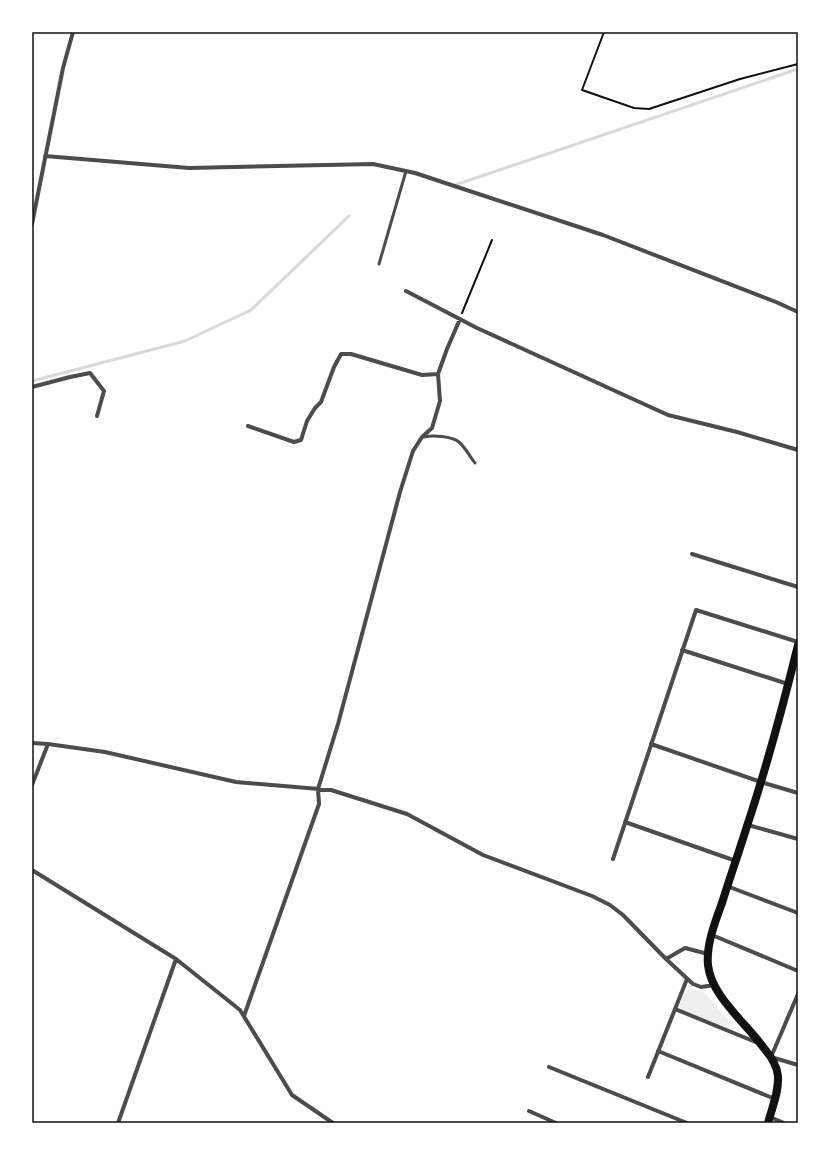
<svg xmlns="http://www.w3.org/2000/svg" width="830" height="1155" viewBox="0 0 830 1155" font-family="'PT Serif',serif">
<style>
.green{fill:#eee}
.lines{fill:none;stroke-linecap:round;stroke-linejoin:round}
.stream{stroke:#d9d9d9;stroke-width:3}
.path{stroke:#111;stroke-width:2}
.service{stroke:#4c4c4c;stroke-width:3}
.minor{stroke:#4c4c4c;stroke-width:4}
.secondary{stroke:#111;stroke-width:8}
.neatline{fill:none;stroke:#111;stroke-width:1.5}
</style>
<rect width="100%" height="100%" fill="#fff"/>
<path class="green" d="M690,988L704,992L732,1024L730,1028L727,1027L681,1010L679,1007L687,989Z"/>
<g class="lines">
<path class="stream" d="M455,185L798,69
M32,381L185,341L251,310L349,216"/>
<path class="path" d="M604,32L582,90L634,108L649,109L740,79L798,64
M462,313L492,240"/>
<path class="service" d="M379,264L406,171
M424,437C432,435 452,436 459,442C465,447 470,457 475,463"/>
<path class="minor" d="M45,156L189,168L373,164L415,173L603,235L776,302L798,312
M32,224L63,68L73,32
M406,291L477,328L668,415L737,432L798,450
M32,387L70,377L90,373L104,391L97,416
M248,426L294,442L301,440L307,421L315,408L321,402L334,367L341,354H351L422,375L438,374
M692,554L798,587
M682,650L788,684
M32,743L48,744L32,785
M48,744L105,752L236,782L331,790L407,814L483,855L592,896L610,905L623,915L666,959L693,984L701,987L715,985
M651,744L761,782L798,793
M625,822L736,861
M748,825L798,839
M613,859L696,610L798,642
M32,870L176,959L240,1010L292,1095L333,1123
M727,886L798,913
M712,935L798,971
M666,959L685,948L708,954
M798,994L771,1057L798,1065
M675,1009L758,1043
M244,1016L319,804L318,789L338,724L400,492L413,451L422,437L432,428L440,401L438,374L447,349L460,319
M658,1051L775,1099
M549,1067L687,1123
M648,1077L687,979
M529,1111L556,1123
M770,1117L784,1123
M118,1123L176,959"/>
<path class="secondary" d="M768,1123C772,1108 779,1092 778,1076C777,1065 770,1055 763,1047C746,1023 711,996 708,965C706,945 715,922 722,903C730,877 739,852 747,826C767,766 783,706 798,645"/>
</g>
<rect width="830" height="1155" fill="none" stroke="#ffffff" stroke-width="66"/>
<rect x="33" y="33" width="764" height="1089" class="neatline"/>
</svg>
